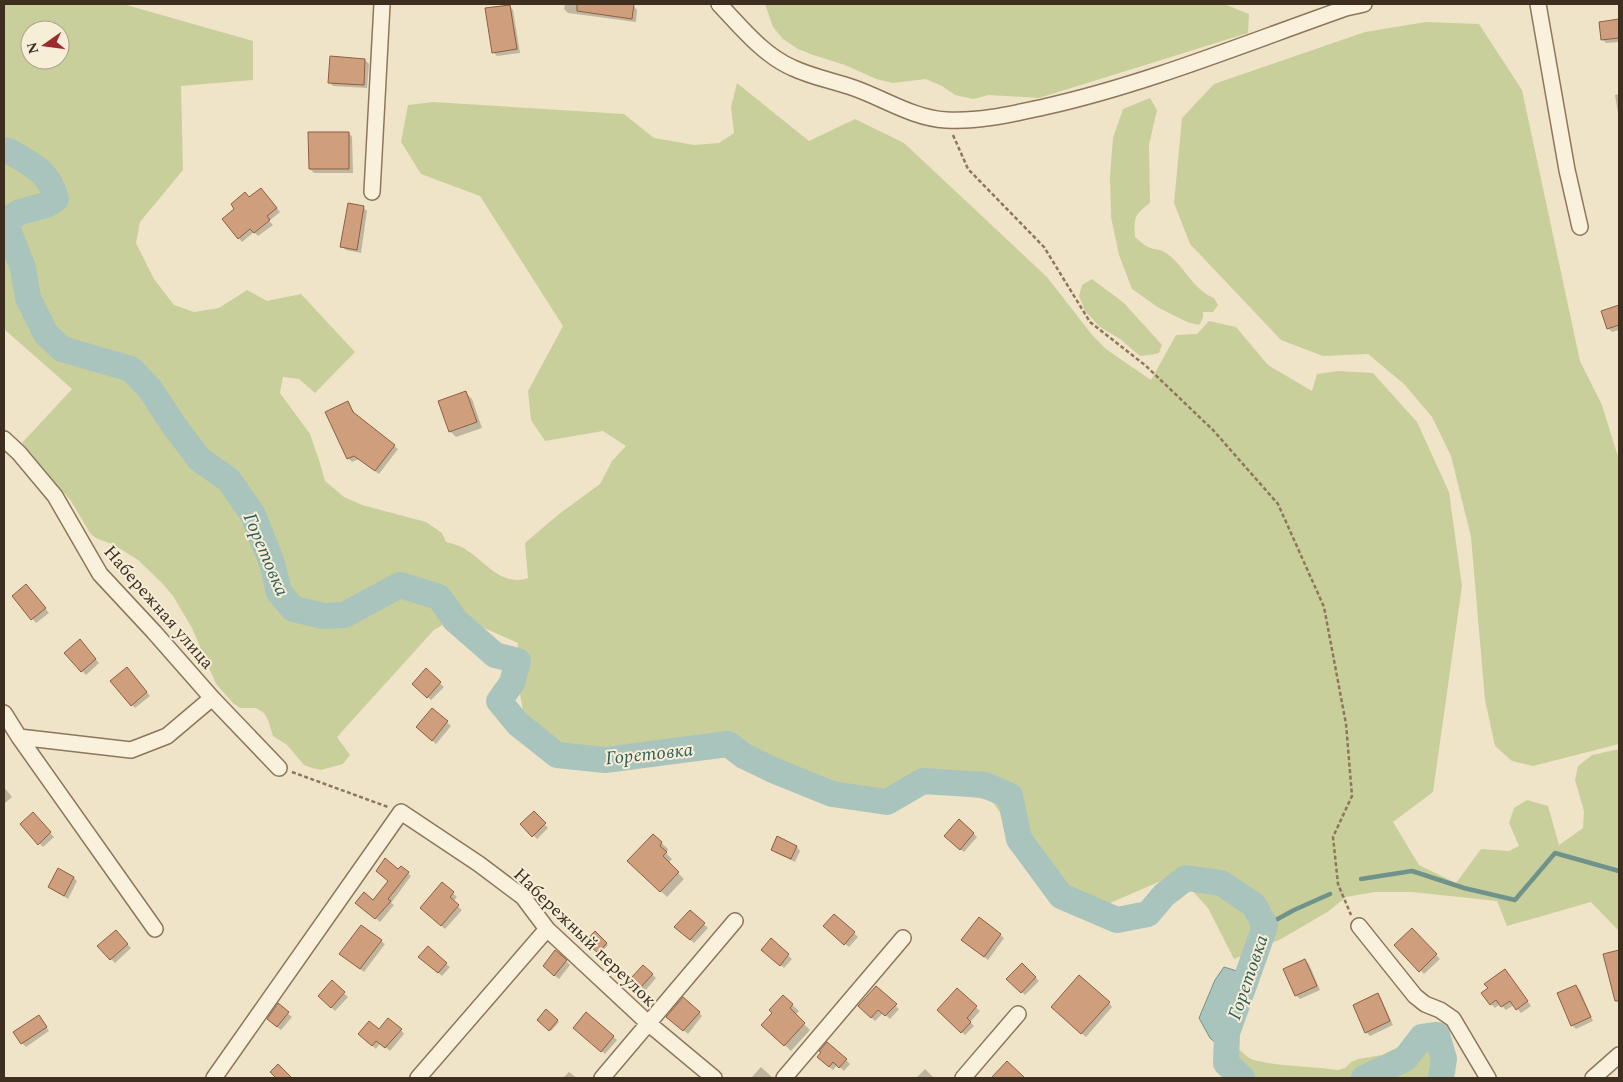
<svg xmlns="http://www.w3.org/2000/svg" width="1623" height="1082" viewBox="0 0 1623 1082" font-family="Spectral,serif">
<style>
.green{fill:#c9cf9b;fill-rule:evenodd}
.water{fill:#a9c4bc;stroke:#6f938a}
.shadow{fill:#0003}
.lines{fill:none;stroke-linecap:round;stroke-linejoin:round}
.stream{stroke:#6f938a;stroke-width:4.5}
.river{stroke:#a9c4bc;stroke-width:26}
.building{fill:#cf9f7d;stroke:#8d5f41}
.minor-casing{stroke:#8d765c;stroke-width:18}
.path{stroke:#8d765c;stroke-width:2.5;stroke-dasharray:4 2.5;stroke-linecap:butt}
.minor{stroke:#faf1dc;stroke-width:15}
.labels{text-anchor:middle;stroke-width:4;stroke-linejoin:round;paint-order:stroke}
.street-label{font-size:18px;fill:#3d2e20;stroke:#f7eed8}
.water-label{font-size:19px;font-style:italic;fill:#2f5d5a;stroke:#f7eed8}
</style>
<rect width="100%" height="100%" fill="#f0e4c8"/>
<path class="green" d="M4,4H123L253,41V80L181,86L183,170L140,222L136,243L154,279L174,305L194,312L219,308L247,290L267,301L301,294L355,352L315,393L299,379L283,377L280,393L310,434L319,460L325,481L344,497L362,505L426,522L442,533L446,542C454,544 462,546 468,551C486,563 503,587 528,578L525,543L559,514L600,484L612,461L626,446L603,431L545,441L531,420L528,391L563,326L480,196L421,174L401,142L408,105L433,102L624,114L654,138L694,145L719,143L734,133L731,107L737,83L809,141L855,119L904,143L1047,277L1093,336L1106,349L1151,380L1176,335L1197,334L1209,321L1236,327L1268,365L1312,391L1317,374L1338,371L1373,373L1417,422L1449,492L1462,586L1433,792L1393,822L1419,865L1456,883L1481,849L1509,851L1519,846L1509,823L1514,808L1527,800L1548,806L1559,845L1583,828L1584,811L1575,780L1578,766L1592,755L1619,749V931L1591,902L1507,926L1497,901L1412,892H1375L1346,897L1329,911L1281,939L1234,959L1208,908L1177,874L1094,910L1065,891L1025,848L992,801L952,792L858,793L803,785L764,775L745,744L655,746L618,745L573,752L541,739L523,711L516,672L518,643L475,624L463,613L434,630L337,737L350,755L343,764L321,770L312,768L304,765L287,745L273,736L268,720L264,713L256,708H240L233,703L216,684L192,628L173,596L162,583L138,560L114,545L96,538L90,533L71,501L22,443L72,389L4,329ZM30,30H60V60H30Z
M765,4H1224L1249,14L1248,33L1039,98L989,95L973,99L955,95L942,86L926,79L893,83L876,79L845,65L813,55L798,49L783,39L773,27Z
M1426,22L1479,24L1522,90L1580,361L1602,405L1619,460V744L1533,766L1512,761L1495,746L1485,700L1471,537L1451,456L1432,417L1404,384L1368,354L1323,356L1281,340L1190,244L1174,203L1182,118L1214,84L1365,32Z
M1150,98L1157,110L1149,145L1150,203C1134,215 1134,218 1135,237C1140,241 1146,247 1151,248C1158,250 1160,249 1166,253C1185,266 1192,289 1214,298L1218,305L1213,312H1203V318L1199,325L1187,322L1159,308L1132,289L1119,255L1111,217L1110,175L1113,138L1123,109Z
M1092,279L1124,303L1162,345L1159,353L1150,355L1140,356L1120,339L1100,327L1085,311L1079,296L1082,285Z
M1438,1023C1445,1029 1452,1041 1452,1051C1453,1062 1447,1066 1451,1078H1237C1230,1070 1226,1063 1226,1052L1231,1046C1243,1049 1244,1057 1254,1060C1282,1067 1310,1066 1338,1070L1345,1068L1351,1062L1358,1059L1382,1055L1406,1043L1430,1024Z"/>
<path class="water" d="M1224,967L1237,971L1249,990L1240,1026L1232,1041L1216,1043L1210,1038L1199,1018L1215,980Z"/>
<path class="shadow" d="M565,4H618L634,6L637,10L636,22L568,13L564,9Z
M510,6L513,10L520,53L497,56L493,52Z
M1619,20V42L1606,43L1603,40L1600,23Z
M365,60L369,64L367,88L333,86L329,82Z
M1619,94V120L1615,95Z
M349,133L352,137L353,173H314L310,169Z
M261,189L280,212L269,221L273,225L258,236L254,232L242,242L239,238L236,209Z
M363,207L367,211L361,253L346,250L342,246Z
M1619,307V330L1612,332L1608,328L1603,312Z
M466,393L472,399L482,428L456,437L450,431Z
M348,403L356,415L398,449L379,474L359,459L352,462L348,458Z
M30,589L49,613L36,623L13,596Z
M83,645L99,663L86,675L82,671Z
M426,670L444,687L431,700L414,684Z
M130,673L150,696L135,708L132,705Z
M432,709L451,726L436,744L421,731Z
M4,787L12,797L4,804Z
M534,813L548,828L537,839L522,824Z
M33,814L54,837L43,847L21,825Z
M974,834L977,837L964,852L949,840Z
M653,835L668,849L666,853L672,859L668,863L684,879L667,897L629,861Z
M778,838L797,847L800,851L795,862L776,853L772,849Z
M399,870L408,873L411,876L391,903L394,905L380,922L361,906L373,901Z
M74,878L77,881L68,899L49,887Z
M442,884L457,897L453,902L462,910L445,929L425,911Z
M690,912L708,928L694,943L680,931Z
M979,918L1004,938L988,960L967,943Z
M828,930L854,933L858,937L849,947Z
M1412,930L1440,959L1424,974L1396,946Z
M116,932L131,948L115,963L99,947Z
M595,933L608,945L600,954L587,942Z
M771,940L792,959L784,968L767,953Z
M381,941L385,944L364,972L345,958Z
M424,960L446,964L450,967L442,976Z
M1305,960L1309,964L1320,990L1300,999L1296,995Z
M566,961L570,965L559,979L548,970Z
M1022,964L1039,981L1025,995L1008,979Z
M643,966L656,978L645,991L632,979Z
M1505,970L1531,1006L1521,1013L1514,1005L1506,1010L1500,1004L1495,1008L1491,1004Z
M332,982L348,997L335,1011L320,996Z
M1576,986L1580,990L1593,1021L1576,1029L1572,1025Z
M876,987L899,1009L890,1019L883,1013L875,1021L860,1006Z
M957,990L980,1011L970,1022L974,1026L965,1035L938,1010Z
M1378,995L1381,998L1393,1025L1370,1036L1366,1032Z
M783,996L799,1011L795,1015L810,1030L791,1051L769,1030L774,1013Z
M1109,1003L1112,1007L1086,1037L1056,1011Z
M278,1005L292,1017L281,1030L272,1023Z
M546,1011L559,1022L551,1031L538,1020Z
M699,1012L702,1016L688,1034L671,1020Z
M587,1014L617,1040L605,1054L578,1031Z
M42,1020L49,1031L26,1047L22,1043Z
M401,1030L404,1034L390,1051L380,1043L376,1049L363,1038L379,1031Z
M823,1052L846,1060L850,1064L844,1071L837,1065L833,1070L822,1061Z
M761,1067L773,1078H751Z
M925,1069L934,1078H916Z
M569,1072L577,1078H563Z"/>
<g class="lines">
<path class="stream" d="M1361,879L1412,871L1464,888L1515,900L1555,853L1619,871
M1265,926L1294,910L1330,894"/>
<path class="river" d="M4,151H9C32,165 49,171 56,199L46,205L20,212L10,218L7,227L23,268L28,298L46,334L62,349L131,369L150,389L173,424L199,459L229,480L253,515L272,563L279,592L293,609L324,616L344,615L400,585L439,597L455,620L495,655L518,661L512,683L499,701L518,724L557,755L605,760L728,744L744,756L775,771L832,794L887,802L923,781L985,785L1010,796L1019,839L1061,896L1117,920L1148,914L1164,895L1186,878L1221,883L1254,905L1265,926L1227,1033L1226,1063L1242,1078
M1364,1078L1405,1059L1422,1037L1437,1035L1444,1059L1441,1078"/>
</g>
<path class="building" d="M577,4H634L632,19L577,11Z
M510,5L517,49L492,53L485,8Z
M1619,19V38L1601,40L1599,22Z
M330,56L365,59L364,85L328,83Z
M308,132H349V169H309Z
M261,188L277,208L267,216L270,220L254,233L250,229L238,239L222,219L234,209L231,204L245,192L249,197Z
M348,203L364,206L357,250L340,247Z
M1619,305V325L1607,329L1601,311Z
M466,391L477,422L449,432L438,401Z
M348,401L353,412L395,445L375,471L354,456L347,459L325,412Z
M26,584L46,608L31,620L12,596Z
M80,639L96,659L81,672L64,653Z
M127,667L147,692L131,706L110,681Z
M426,668L441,682L427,698L412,684Z
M432,708L448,721L432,741L416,727Z
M534,811L546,823L532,837L520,824Z
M33,812L51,832L38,845L20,824Z
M959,819L974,833L960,850L944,836Z
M653,834L662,842L660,846L667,852L663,856L679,872L660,892L627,861Z
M777,836L797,846L791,859L771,850Z
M385,858L398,869L401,866L409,872L388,899L391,901L375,919L355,903L364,892L373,900L388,881L376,871Z
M58,868L74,877L64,896L48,887Z
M442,882L454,892L450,897L459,905L441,926L420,908Z
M690,910L705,923L690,940L674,927Z
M834,914L855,932L844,945L823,926Z
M979,917L1001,934L984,957L961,940Z
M361,925L382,940L360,969L339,954Z
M1412,928L1437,954L1419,972L1394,945Z
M116,930L128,944L110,960L97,946Z
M595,931L607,943L598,953L585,942Z
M771,938L789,954L780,966L761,950Z
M428,946L447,963L438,973L418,957Z
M555,950L567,960L554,976L543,966Z
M1619,950V1001H1615L1603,954Z
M1305,959L1317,986L1295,996L1283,969Z
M1022,963L1036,977L1021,993L1006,979Z
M643,965L653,974L640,988L630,979Z
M1505,969L1528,1001L1516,1010L1510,1001L1501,1007L1496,1000L1490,1005L1481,993L1488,988L1484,984Z
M1079,975L1110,1002L1081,1034L1051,1007Z
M332,980L345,992L331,1008L318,996Z
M1576,985L1591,1017L1571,1026L1557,993Z
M876,986L897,1004L885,1016L878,1010L871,1018L858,1006Z
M957,988L977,1006L967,1018L971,1022L961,1033L937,1010Z
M1378,993L1390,1021L1365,1033L1353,1005Z
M783,995L793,1004L790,1008L805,1023L784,1046L761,1025L772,1013L769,1010Z
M683,997L700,1012L683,1031L666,1017Z
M278,1003L289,1012L277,1027L267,1019Z
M546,1009L558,1020L549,1031L537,1020Z
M586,1012L614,1036L601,1052L573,1028Z
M39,1015L47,1027L21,1044L13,1032Z
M388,1018L402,1029L385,1048L376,1041L372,1046L358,1034L369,1021L379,1029Z
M827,1042L847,1059L839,1068L833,1062L829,1067L817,1057L821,1052L819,1051Z
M1007,1061L1025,1078H991Z
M278,1064L292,1078H276L270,1072Z"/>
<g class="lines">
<defs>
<path id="minor" d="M719,4C741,27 763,55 793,68C812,77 834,81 854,88C885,99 913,118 946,120C979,122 1012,114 1044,107C1147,84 1246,43 1346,8L1364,4
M1538,4L1567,170L1580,227
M372,192L382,4
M4,439L19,453L55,496L100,574L154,632L212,698L279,768
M4,713L19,737L155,929
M19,737L131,750L167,736L212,698
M1359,926L1415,996L1425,1004L1440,1010L1453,1019L1488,1078
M214,1078L401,812L479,864L523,897L547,929L648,1023L714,1078
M418,1078L547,929
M602,1078L735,921
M784,1078L903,938
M963,1078L1018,1014
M1593,1078L1619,1055"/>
</defs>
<use href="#minor" class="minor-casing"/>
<path class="path" d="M953,135L968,169L1044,247L1090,322L1146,366L1213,430L1278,504L1324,607L1346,724L1352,796L1333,837L1338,884L1351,915
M292,772L388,807"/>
<use href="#minor" class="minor"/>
</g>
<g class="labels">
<g class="street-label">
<text transform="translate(159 607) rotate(49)" y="6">Набережная улица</text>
<text transform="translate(585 937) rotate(44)" y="6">Набережный переулок</text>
</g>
<g class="water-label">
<text transform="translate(267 554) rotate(67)" y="7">Горетовка</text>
<text transform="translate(649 753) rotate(-6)" y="7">Горетовка</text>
<text transform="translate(1247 977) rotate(-71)" y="7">Горетовка</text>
</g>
</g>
<rect width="1623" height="1082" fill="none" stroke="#3d2e20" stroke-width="10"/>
<g transform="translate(45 45) rotate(256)"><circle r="24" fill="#f7eed8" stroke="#ada18e"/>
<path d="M0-4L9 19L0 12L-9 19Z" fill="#9e2a2b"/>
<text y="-8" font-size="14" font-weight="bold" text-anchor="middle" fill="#3d2e20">N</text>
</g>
</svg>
